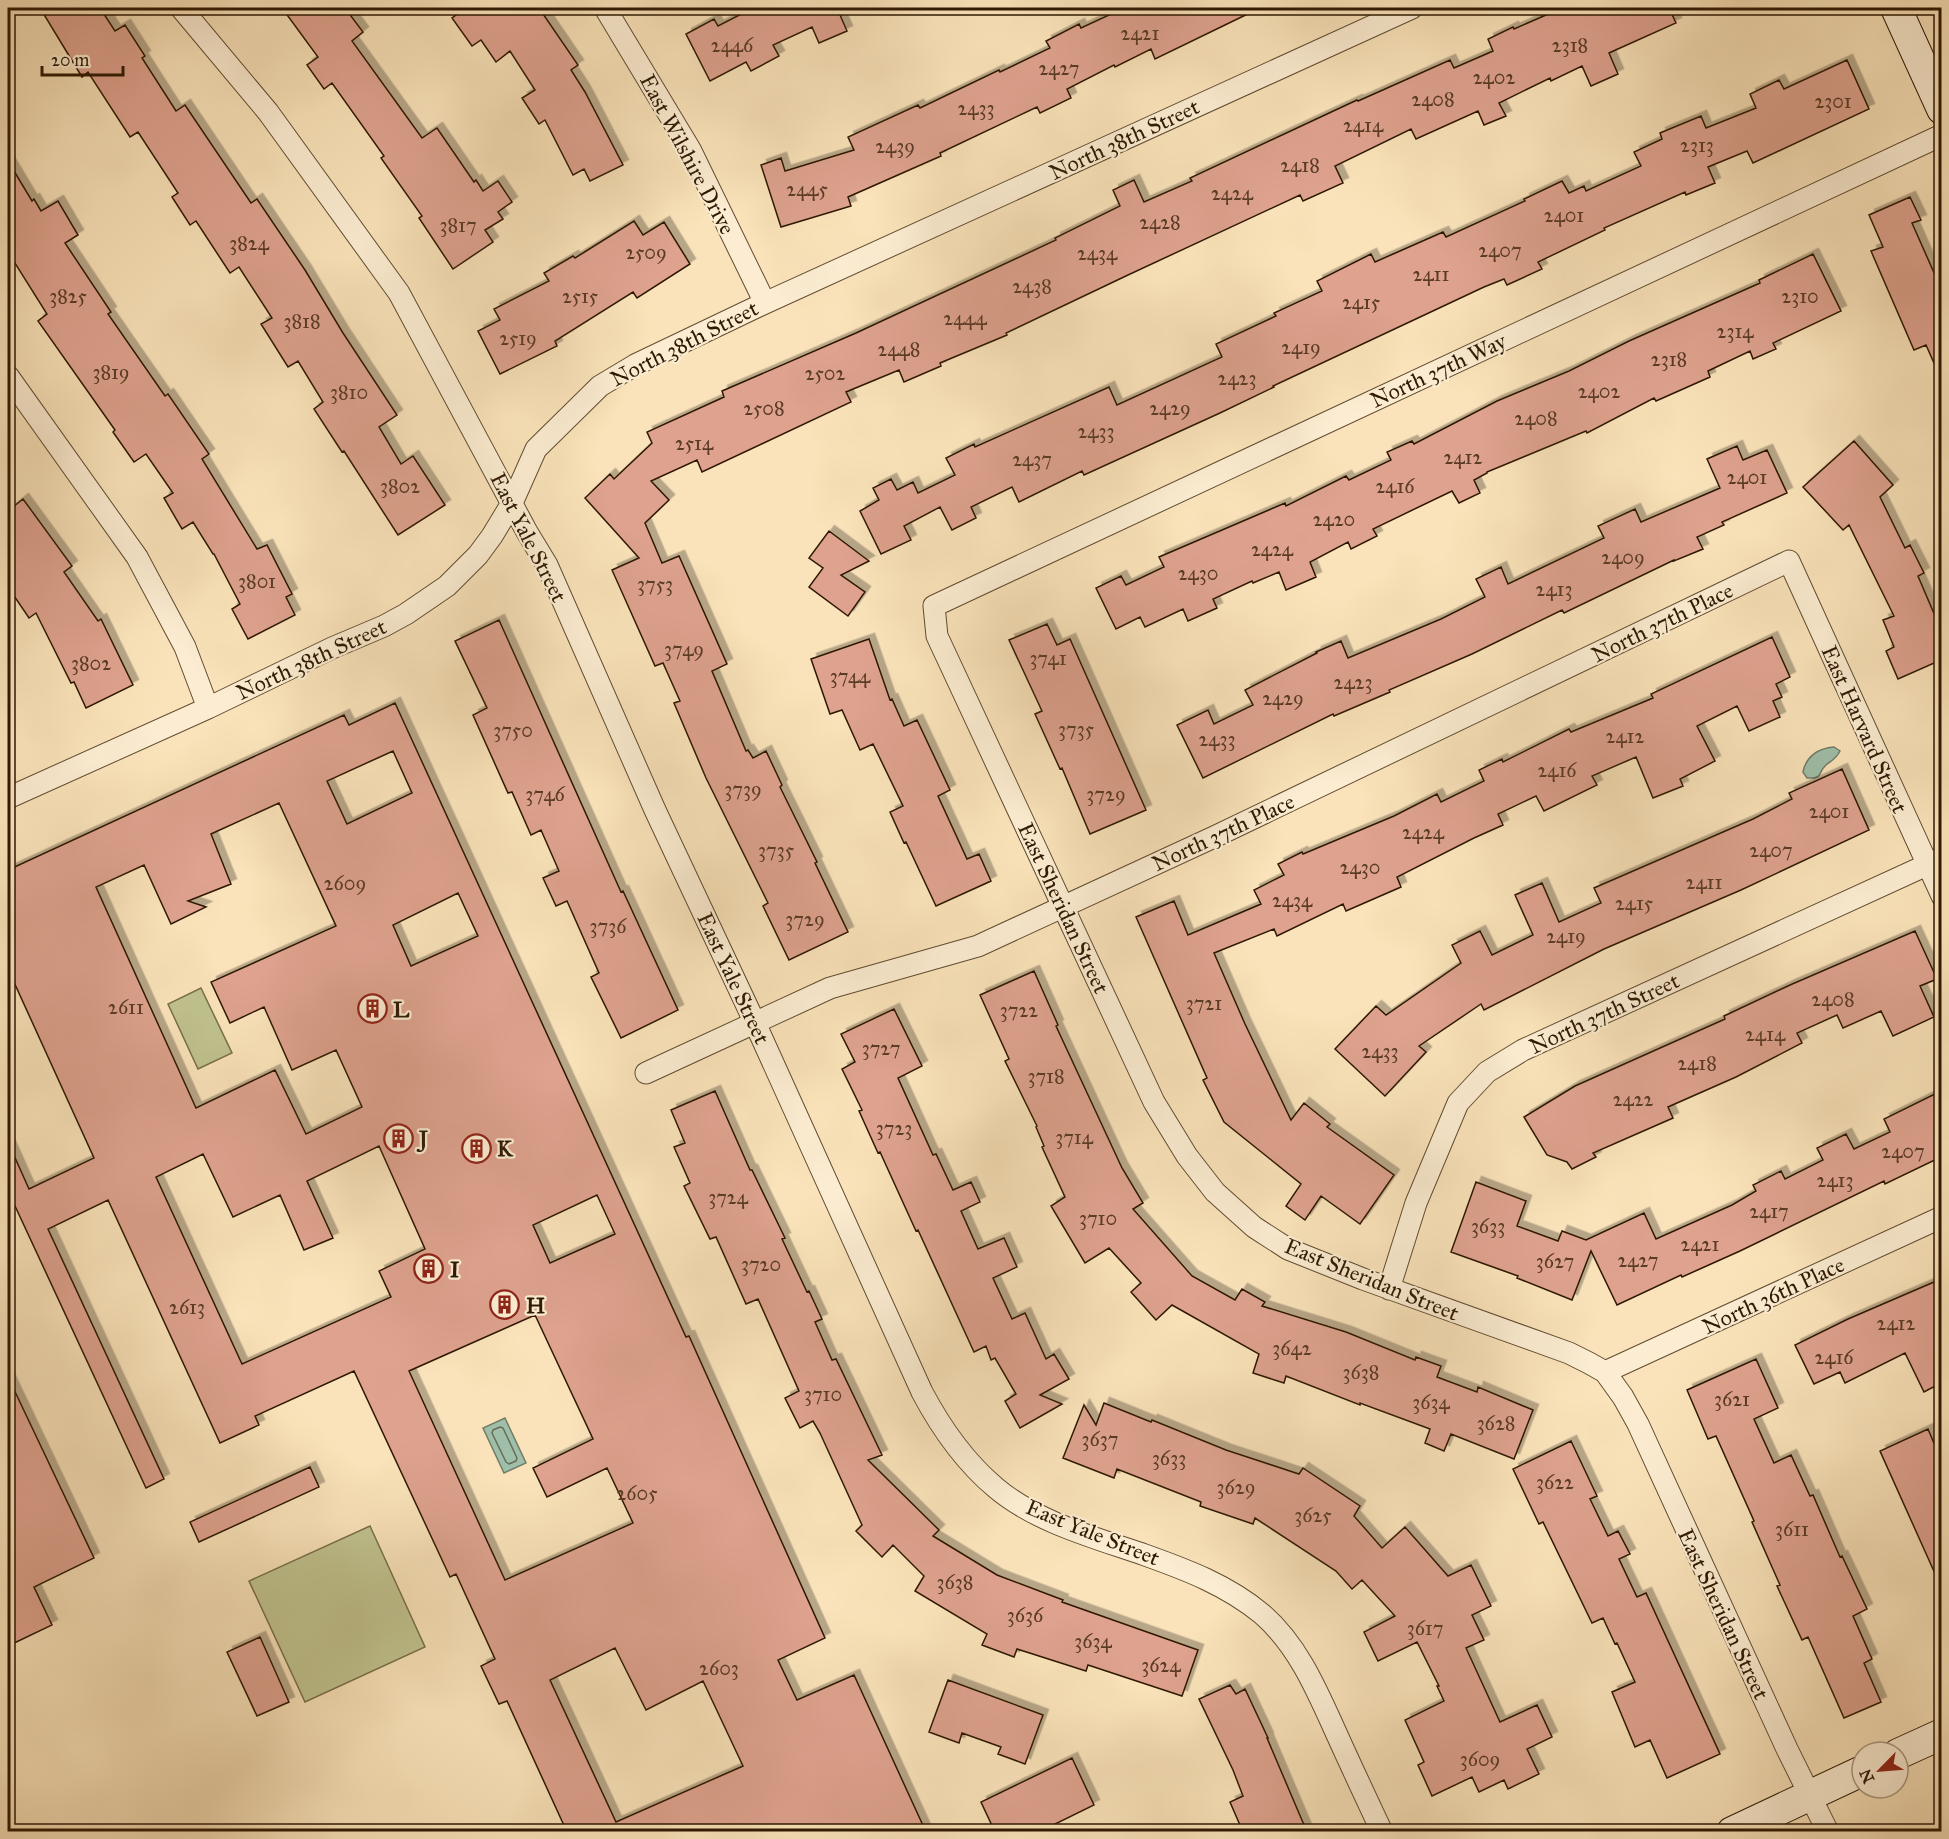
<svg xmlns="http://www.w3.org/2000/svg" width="1949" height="1839" viewBox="0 0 1949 1839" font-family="'IM FELL Great Primer',serif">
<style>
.green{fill:#c0c38f;stroke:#776e49;stroke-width:1.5}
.water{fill:#9fbfaa;stroke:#727d67;stroke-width:1.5}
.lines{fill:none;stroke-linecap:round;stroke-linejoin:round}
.shore{stroke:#666c56;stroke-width:1.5}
.building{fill:#dea28e;stroke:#2e1903;stroke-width:1.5;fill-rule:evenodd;filter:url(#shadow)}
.street-casing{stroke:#614c31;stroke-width:23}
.secondary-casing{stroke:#2e1903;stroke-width:32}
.street{stroke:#fcedd2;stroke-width:21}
.secondary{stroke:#fcedd2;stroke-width:30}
.labels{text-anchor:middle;stroke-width:4.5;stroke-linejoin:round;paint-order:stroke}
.number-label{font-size:20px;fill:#5a3b26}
.street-label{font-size:22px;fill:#2e1903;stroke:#fcedd2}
.poi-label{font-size:22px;font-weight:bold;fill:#2e1903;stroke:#fcedd2;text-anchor:start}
</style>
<defs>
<filter id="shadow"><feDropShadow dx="5.5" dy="-5.5" stdDeviation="0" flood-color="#0004"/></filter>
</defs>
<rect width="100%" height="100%" fill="#fae3ba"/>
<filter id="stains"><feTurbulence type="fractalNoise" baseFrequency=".00333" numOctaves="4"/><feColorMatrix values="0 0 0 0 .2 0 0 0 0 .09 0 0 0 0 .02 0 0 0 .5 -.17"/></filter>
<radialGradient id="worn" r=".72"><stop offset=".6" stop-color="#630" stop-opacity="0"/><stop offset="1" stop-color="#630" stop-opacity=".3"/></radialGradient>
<path class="green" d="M201,988L232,1053L198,1069L168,1004Z
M370,1526L425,1647L305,1702L249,1581Z"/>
<path class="water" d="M1834,747L1840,751C1836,759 1832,760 1826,765C1817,773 1824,779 1807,778L1803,772C1806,756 1819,748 1834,747Z
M505,1418L526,1463L504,1473L483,1428Z"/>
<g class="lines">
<path class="shore" d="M500,1427L503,1428L517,1458L516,1461L509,1464L506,1462L492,1433L493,1430Z"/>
</g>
<path class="building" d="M40,8H100L115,31L125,25L145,56L142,58L176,111L185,105L251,203L257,199L305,270L343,333L397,415L379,427L401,464L413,456L445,505L398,535L344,451L342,452L314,409L323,402L298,361L288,367L261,324L272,318L239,267L230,273L196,221L190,225L172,197L178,193L138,132L130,137L88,72L82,77Z
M282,8H345L363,32L352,41L422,138L437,128L474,182L476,180L483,191L498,181L512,202L498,212L503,219L485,230L493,242L453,269L419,218L422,216L381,158L384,156L332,83L324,89L307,65L318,57Z
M466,8H539L578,65L571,70L585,92L623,165L590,181L584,169L573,175L545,120L539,124L522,98L535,90L510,51L496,62L481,40L472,46L452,18Z
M753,8H856L840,15L847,31L819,43L812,27L773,45L779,56L751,71L746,62L710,81L686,34L714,19L718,26Z
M1124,8H1260L1155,59L1151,49L1115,67L1114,65L1067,89L1071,98L1040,113L1037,107L940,153L941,156L848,197L851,206L781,227L761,165L781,158L785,171L854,150L848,137L918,105L920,108L999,70L1000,72L1050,48L1046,41L1079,24L1081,28Z
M1562,8H1669L1676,23L1609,53L1618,74L1591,86L1582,66L1551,81L1550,78L1499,103L1506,116L1484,125L1478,111L1416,139L1411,129L1335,166L1343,183L1303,201L1300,195L1128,275L1006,333L1007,335L940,363L941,366L904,382L899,370L846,392L851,402L702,472L697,460L651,481L669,500L645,523L662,563L679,556L727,664L712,671L746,751L748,750L753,758L766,751L782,785L780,787L817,862L815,863L848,932L789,960L763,906L768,903L706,778L674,703L680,701L663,663L655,666L612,570L639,558L585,498L610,474L614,479L652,443L647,432L724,397L722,391L856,333L1056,240L1055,238L1120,206L1113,190L1134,180L1144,202L1192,181L1190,178L1357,100L1358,101L1450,60L1454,68L1493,51L1488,39L1513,27L1514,29Z
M1847,60L1869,109L1753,163L1747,151L1708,167L1715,183L1686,195L1685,192L1604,228L1605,230L1538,262L1542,269L1507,285L1504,279L1484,287L1273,386L1274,387L1220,413L1084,475L1082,471L1019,502L1012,487L971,507L976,518L952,530L940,507L904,526L911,540L881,554L860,511L879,500L873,488L891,479L897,490L913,482L918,493L955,475L946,458L974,444L975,447L1109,387L1117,405L1222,357L1216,344L1276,316L1274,313L1322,291L1317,281L1371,254L1375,262L1443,232L1446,237L1525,201L1524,199L1562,181L1569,193L1584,186L1586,191L1641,166L1634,152L1662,139L1660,133L1701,116L1706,128L1756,108L1750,94L1779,80L1784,89Z
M8,161L32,201L34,199L41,211L58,201L78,235L65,243L111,312L108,314L165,396L168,394L209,454L202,459L257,549L267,545L292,594L286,597L295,615L248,639L232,609L240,604L214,554H213L193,522L182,529L164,498L173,493L146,454L134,462L113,432L115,430L38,321L47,314L8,252Z
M1910,197L1921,220L1912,223L1935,275L1941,272V379L1926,345L1914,350L1871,251L1883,247L1869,215Z
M634,221L643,235L664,222L690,264L637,298L633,292L555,341L557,346L500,374L478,331L500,320L494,309L549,281L544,273L573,256L575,258Z
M1813,254L1841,311L1773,343L1776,349L1753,359L1750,351L1708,371L1710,377L1656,401L1654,398L1587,433L1586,431L1487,472V473L1474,480L1480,493L1459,503L1452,491L1373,529L1377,536L1351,549L1348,542L1310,562L1316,577L1286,590L1279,572L1253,583L1252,581L1213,599L1217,608L1188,621L1183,609L1145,627L1140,617L1116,629L1096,588L1121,576L1126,585L1164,567L1159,557L1285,503L1286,506L1346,476L1349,480L1391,460L1387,452L1412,441L1414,444L1497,401L1569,371L1629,341L1760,283L1759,280Z
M1854,441L1893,485L1880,497L1905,548L1910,545L1924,573L1918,576L1941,630V660L1898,679L1886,651L1894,647L1883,620L1894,616L1849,525L1843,530L1803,487Z
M1737,446L1743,460L1767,450L1787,493L1722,522L1724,525L1697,537L1703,549L1674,561V560L1564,613L1562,610L1472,654L1389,690L1390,692L1334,716L1333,714L1203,778L1177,725L1208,710L1214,724L1253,705L1245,690L1317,653L1316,652L1341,641L1348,658L1441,619L1485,597L1476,579L1501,567L1508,584L1604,538L1598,526L1635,509L1641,522L1720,488L1707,459Z
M23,499L72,566L64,572L98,621L101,619L133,685L86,708L74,682L71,683L36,613L29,618L8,587V511Z
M829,531L869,561L841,575L865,592L848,616L809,587L823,568L809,558Z
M499,620L621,892L623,891L678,1010L621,1038L591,977L599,973L567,901L556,906L543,878L559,871L541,830L531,835L512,792L508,793L473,715L487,708L455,641Z
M1047,624L1057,645L1070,639L1146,810L1090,834L1062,768L1060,769L1035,714L1042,711L1009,640Z
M1772,637L1790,677L1776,684L1782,697L1773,701L1780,717L1749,731L1737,706L1697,726L1715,761L1680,779L1683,786L1653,798L1636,757L1592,776L1597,785L1544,811L1536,796L1498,814L1503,825L1474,838L1397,877L1401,887L1346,911L1343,904L1277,936L1274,929L1214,953L1245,1024L1291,1120L1304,1103L1330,1124L1327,1127L1394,1175L1360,1224L1321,1196L1305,1220L1286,1206L1301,1184L1224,1122L1203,1080L1207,1078L1136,917L1174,901L1188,935L1261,904L1254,890L1284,875L1278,864L1302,852L1303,854L1394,816L1437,794L1441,802L1484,781L1479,770L1502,759L1503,762L1569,729L1571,732L1653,698L1651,694Z
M869,639L890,700L892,699L904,726L917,720L950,790L938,796L967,859L979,854L991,881L936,906L906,842L904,843L890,812L903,806L873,744L860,750L842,710L830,714L811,659Z
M395,703L686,1337L689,1336L825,1638L778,1660L797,1700L854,1675L926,1832H567L507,1701L499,1704L481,1666L495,1659L456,1574L450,1577L354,1371L255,1416L259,1425L220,1443L108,1200L48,1229L164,1479L146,1488L15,1206L13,1207L8,1195V1142L29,1189L94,1158L8,969V870L344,715L349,725ZM393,751L412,793L347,824L327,781ZM279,803L336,926L211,982L230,1023L264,1007L292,1070L336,1050L362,1107L306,1134L275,1070L196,1108L96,887L144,865L171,924L206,907L188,901L231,884L211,834ZM458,893L478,936L411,966L393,925ZM379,1146L425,1249L379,1271L391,1297L242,1364L156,1177L203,1154L233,1217L280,1195L304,1250L333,1238L307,1181ZM597,1195L615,1234L550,1263L533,1225ZM535,1315L593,1439L533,1468L547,1497L607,1468L633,1523L505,1580L409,1371ZM615,1648L646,1710L703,1681L743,1766L616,1822L550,1680Z
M1842,769L1869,830L1741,890L1604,949L1484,1010L1481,1004L1419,1046L1426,1052L1385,1096L1335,1049L1376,1006L1386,1015L1461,963L1452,945L1480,931L1492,955L1533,935L1515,895L1542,883L1559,922L1601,903L1594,888L1753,819L1792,799L1789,793Z
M1915,931L1937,979L1920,986L1934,1017L1893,1036L1881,1011L1843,1028L1837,1015L1797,1033L1802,1043L1736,1077L1668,1107L1673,1118L1593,1153L1596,1157L1572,1169L1567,1162L1547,1155L1524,1117L1575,1086L1725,1019L1724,1016L1790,985Z
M1034,971L1058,1025L1056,1026L1122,1168L1143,1203L1133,1209L1192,1276L1235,1300L1242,1289L1265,1302L1262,1306L1346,1332L1415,1360L1416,1357L1441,1366L1437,1377L1477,1392L1478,1387L1533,1410L1514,1459L1451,1434L1444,1451L1425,1443L1430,1429L1360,1403V1405L1286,1376L1284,1383L1253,1373L1259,1354L1172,1305L1156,1320L1131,1292L1141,1283L1109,1248L1085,1263L1051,1206L1065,1197L1042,1147L1044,1146L1036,1127L1037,1126L1005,1061L1009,1059L980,995Z
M894,1009L922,1066L898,1078L933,1155L936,1154L953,1190L971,1182L980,1202L961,1211L978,1249L1004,1238L1017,1267L993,1278L1012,1319L1025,1313L1046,1359L1054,1354L1069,1379L1040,1395L1062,1404L1020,1428L1005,1401L1016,1394L995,1358L991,1360L986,1346L974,1352L918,1230L916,1231L880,1152L878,1153L859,1111L862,1110L842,1069L855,1062L841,1034Z
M715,1091L750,1170H752L785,1238L782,1239L807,1292L809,1291L822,1319L815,1322L832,1360L836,1359L882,1455L868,1460L939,1530L933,1536L997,1575L1063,1600L1062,1602L1198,1650L1182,1696L1088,1665L1086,1671L1017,1649L1014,1657L982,1645L987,1634L915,1591L924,1576L893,1545L882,1557L856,1531L862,1525L820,1433L813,1421L800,1428L785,1398L799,1391L758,1299L746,1304L716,1237L710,1239L684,1186L690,1183L674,1147L685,1143L671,1110Z
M1941,1091V1157L1885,1184L1884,1181L1740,1251L1682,1277L1681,1275L1617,1305L1591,1251L1572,1300L1517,1278L1518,1276L1451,1252L1476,1182L1526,1201L1517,1226L1558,1241L1562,1231L1586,1240L1644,1213L1656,1239L1732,1205L1756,1191L1753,1185L1781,1171L1785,1179L1823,1160L1817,1148L1846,1134L1854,1149L1890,1132L1884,1119Z
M1941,1279V1383L1924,1392L1905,1353L1845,1383L1840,1372L1814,1384L1795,1345L1848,1319Z
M1756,1359L1778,1408L1754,1419L1774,1463L1791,1455L1810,1496L1813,1495L1840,1557L1842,1556L1867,1609L1853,1616L1872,1659L1864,1663L1881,1702L1844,1718L1808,1637L1802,1640L1777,1586L1780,1585L1752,1522L1754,1521L1716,1436L1708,1439L1687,1390Z
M8,1377L94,1558L34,1587L52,1625L8,1646Z
M1104,1403L1151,1422L1152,1420L1226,1450L1299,1474L1303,1468L1360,1506L1354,1516L1382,1548L1405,1527L1448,1576L1471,1565L1491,1606L1472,1615L1484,1640L1466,1648L1500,1722L1537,1705L1552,1737L1527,1749L1539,1774L1508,1789L1504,1780L1479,1792L1472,1777L1432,1796L1418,1765L1424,1762L1405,1720L1444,1701L1437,1686H1439L1417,1642L1378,1661L1364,1632L1395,1616L1362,1580L1352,1589L1336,1571L1255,1518L1253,1524L1200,1506L1201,1502L1117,1469L1114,1478L1063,1458L1084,1405L1096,1425Z
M1928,1429L1941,1460V1587L1880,1451Z
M1571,1441L1597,1496L1590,1499L1608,1536L1618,1531L1630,1554L1619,1559L1637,1597L1646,1593L1720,1754L1667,1778L1650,1740L1635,1747L1612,1692L1635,1682L1617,1643L1615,1644L1603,1618L1592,1623L1543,1522L1539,1524L1513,1469Z
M310,1467L319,1487L199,1542L190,1522Z
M260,1637L289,1702L257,1716L227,1652Z
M948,1680L1043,1715L1025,1764L998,1754L1001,1747L962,1733L959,1743L929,1732Z
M1230,1685L1236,1694L1245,1689L1268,1738H1267L1307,1832H1243L1230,1802L1243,1796L1233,1770L1199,1699Z
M1072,1758L1094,1805L1039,1832H995L981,1802Z"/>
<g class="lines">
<defs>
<path id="street" d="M181,8L268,112L399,293L527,532L547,565L655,810L755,1023L922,1392C941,1428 965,1462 996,1488C1036,1522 1096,1538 1145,1555C1187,1570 1227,1585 1262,1614C1299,1646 1318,1693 1338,1737C1352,1768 1367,1800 1382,1832
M605,8L691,151L765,303
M8,376L137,557L185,647L208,708
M8,798L208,708L332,648L384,626L406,614L447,586L478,555L492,536L512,503L536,449L600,386L635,365L765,303L1412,8
M646,1073L830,988L978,946L1214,837L1789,561L1942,896
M1389,1289L1416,1203L1458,1103L1487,1072L1523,1050L1942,858
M1605,1372L1942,1217
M1828,1832L1787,1749L1638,1424L1623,1397L1605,1372L1589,1363L1569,1353L1363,1279L1288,1249L1254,1227L1215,1192L1187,1156L1154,1102L937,636L934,606L1942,135"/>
<path id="secondary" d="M1896,8L1942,109
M1898,1754L1942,1734
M1732,1832L1862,1771"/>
</defs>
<use href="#street" class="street-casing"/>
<use href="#secondary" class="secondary-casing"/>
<use href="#street" class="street"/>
<use href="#secondary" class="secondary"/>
</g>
<defs>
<symbol id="building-ring" viewBox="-11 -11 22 22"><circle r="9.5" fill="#fcedd2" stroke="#8f2418" stroke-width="1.5"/><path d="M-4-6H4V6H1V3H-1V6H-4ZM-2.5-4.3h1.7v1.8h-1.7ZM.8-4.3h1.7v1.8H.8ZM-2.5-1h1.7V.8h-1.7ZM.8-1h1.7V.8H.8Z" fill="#8f2418"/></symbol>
</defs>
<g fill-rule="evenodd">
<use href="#building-ring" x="356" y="992" width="33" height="33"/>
<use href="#building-ring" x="382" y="1122" width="33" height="33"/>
<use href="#building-ring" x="460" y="1132" width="33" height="33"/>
<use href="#building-ring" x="412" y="1252" width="33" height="33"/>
<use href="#building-ring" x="488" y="1288" width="33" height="33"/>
</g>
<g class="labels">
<g class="number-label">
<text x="1140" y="40">2421</text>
<text x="732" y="52">2446</text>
<text x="1570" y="52">2318</text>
<text x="1059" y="75">2427</text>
<text x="1494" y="84">2402</text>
<text x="1433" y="106">2408</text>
<text x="1833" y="108">2301</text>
<text x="976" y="115">2433</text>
<text x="1363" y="132">2414</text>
<text x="1697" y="152">2313</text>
<text x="895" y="153">2439</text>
<text x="1300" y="172">2418</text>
<text x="807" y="196">2445</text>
<text x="1232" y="200">2424</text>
<text x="1564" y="222">2401</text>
<text x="1160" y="229">2428</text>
<text x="458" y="232">3817</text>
<text x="249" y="250">3824</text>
<text x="1500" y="257">2407</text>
<text x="646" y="259">2509</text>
<text x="1097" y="260">2434</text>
<text x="1431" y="281">2411</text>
<text x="1032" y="293">2438</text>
<text x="68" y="303">3825</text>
<text x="580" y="303">2515</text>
<text x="1800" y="303">2310</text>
<text x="1361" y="309">2415</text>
<text x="965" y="325">2444</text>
<text x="302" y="328">3818</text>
<text x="1735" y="338">2314</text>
<text x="518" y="345">2519</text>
<text x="1301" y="354">2419</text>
<text x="899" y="356">2448</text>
<text x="1669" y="366">2318</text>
<text x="111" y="379">3819</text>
<text x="825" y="380">2502</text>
<text x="1237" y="385">2423</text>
<text x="1599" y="398">2402</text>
<text x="349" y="399">3810</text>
<text x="764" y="415">2508</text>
<text x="1170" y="415">2429</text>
<text x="1536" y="425">2408</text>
<text x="1096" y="438">2433</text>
<text x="694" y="450">2514</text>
<text x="1463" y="464">2412</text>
<text x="1032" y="466">2437</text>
<text x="1747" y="484">2401</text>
<text x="400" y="493">3802</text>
<text x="1395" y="493">2416</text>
<text x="1334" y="526">2420</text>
<text x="1272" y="556">2424</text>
<text x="1623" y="564">2409</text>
<text x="1198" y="580">2430</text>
<text x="257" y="588">3801</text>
<text x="655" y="591">3753</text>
<text x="1554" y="596">2413</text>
<text x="684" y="656">3749</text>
<text x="1048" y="665">3741</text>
<text x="91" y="670">3802</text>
<text x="850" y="683">3744</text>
<text x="1353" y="689">2423</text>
<text x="1283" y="705">2429</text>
<text x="1076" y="736">3735</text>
<text x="513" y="737">3750</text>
<text x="1625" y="743">2412</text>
<text x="1217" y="746">2433</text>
<text x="1557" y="777">2416</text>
<text x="743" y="796">3739</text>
<text x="545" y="801">3746</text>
<text x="1106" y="801">3729</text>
<text x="1829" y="818">2401</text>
<text x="1423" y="839">2424</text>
<text x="776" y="857">3735</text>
<text x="1771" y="857">2407</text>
<text x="1360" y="874">2430</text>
<text x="1704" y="889">2411</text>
<text x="345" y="890">2609</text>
<text x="1292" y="907">2434</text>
<text x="1634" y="910">2415</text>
<text x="805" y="926">3729</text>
<text x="608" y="933">3736</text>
<text x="1566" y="943">2419</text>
<text x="1833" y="1006">2408</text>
<text x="1204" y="1010">3721</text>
<text x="126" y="1014">2611</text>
<text x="1019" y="1017">3722</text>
<text x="1765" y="1041">2414</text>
<text x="881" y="1055">3727</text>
<text x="1380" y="1058">2433</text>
<text x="1697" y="1070">2418</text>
<text x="1046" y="1083">3718</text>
<text x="1633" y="1106">2422</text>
<text x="894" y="1135">3723</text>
<text x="1074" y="1144">3714</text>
<text x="1903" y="1158">2407</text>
<text x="1835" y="1187">2413</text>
<text x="728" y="1204">3724</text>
<text x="1769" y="1218">2417</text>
<text x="1098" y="1225">3710</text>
<text x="1488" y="1233">3633</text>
<text x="1700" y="1251">2421</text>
<text x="1638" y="1267">2427</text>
<text x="1555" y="1268">3627</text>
<text x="761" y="1271">3720</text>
<text x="187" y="1314">2613</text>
<text x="1896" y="1330">2412</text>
<text x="1292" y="1355">3642</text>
<text x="1834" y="1364">2416</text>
<text x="1361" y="1379">3638</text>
<text x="823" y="1401">3710</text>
<text x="1732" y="1406">3621</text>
<text x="1431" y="1409">3634</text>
<text x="1496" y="1430">3628</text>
<text x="1100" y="1446">3637</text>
<text x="1169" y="1465">3633</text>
<text x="1555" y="1489">3622</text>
<text x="1236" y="1494">3629</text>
<text x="637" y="1500">2605</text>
<text x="1313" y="1522">3625</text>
<text x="1792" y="1536">3611</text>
<text x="955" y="1589">3638</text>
<text x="1025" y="1622">3636</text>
<text x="1425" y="1635">3617</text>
<text x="1093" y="1648">3634</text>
<text x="1161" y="1672">3624</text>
<text x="719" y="1675">2603</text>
<text x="1480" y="1766">3609</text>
</g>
<g class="street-label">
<text transform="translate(1124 139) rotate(-25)" y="8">North 38th Street</text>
<text transform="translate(688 154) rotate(62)" y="8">East Wilshire Drive</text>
<text transform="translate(684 343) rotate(-27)" y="8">North 38th Street</text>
<text transform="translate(1438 370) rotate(-25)" y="8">North 37th Way</text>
<text transform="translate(529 537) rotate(63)" y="8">East Yale Street</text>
<text transform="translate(1662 622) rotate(-26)" y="8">North 37th Place</text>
<text transform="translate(311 659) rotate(-25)" y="8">North 38th Street</text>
<text transform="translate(1865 729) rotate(66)" y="8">East Harvard Street</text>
<text transform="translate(1223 832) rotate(-25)" y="8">North 37th Place</text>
<text transform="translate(1064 908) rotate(65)" y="8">East Sheridan Street</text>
<text transform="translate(734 978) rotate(65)" y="8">East Yale Street</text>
<text transform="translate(1604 1013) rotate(-25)" y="8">North 37th Street</text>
<text transform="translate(1372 1279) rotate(22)" y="8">East Sheridan Street</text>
<text transform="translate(1773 1295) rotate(-25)" y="8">North 36th Place</text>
<text transform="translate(1093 1532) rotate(22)" y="8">East Yale Street</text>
<text transform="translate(1724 1614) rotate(65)" y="8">East Sheridan Street</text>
</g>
<g class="poi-label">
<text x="393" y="1017">L</text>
<text x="419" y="1146">J</text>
<text x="497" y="1156">K</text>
<text x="450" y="1277">I</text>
<text x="526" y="1313">H</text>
</g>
</g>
<rect width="1949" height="1839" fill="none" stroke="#fae3ba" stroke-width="30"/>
<rect x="9" y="9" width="1931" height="1821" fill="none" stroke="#2e1903" stroke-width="3"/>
<rect x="15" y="15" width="1919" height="1809" fill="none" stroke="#2e1903" stroke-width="1.5"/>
<g transform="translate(1880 1770) rotate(245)"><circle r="28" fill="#fcedd2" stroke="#aa987f" stroke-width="1.5"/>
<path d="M0-4.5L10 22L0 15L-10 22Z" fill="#8f2418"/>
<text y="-9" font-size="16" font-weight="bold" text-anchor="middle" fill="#2e1903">N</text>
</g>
<path d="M42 66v9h81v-9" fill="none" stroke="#2e1903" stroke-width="3"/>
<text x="51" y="66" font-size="18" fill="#2e1903" stroke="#fcedd2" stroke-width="4.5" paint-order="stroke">20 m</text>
<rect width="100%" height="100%" filter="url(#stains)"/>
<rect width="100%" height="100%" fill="url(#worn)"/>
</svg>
